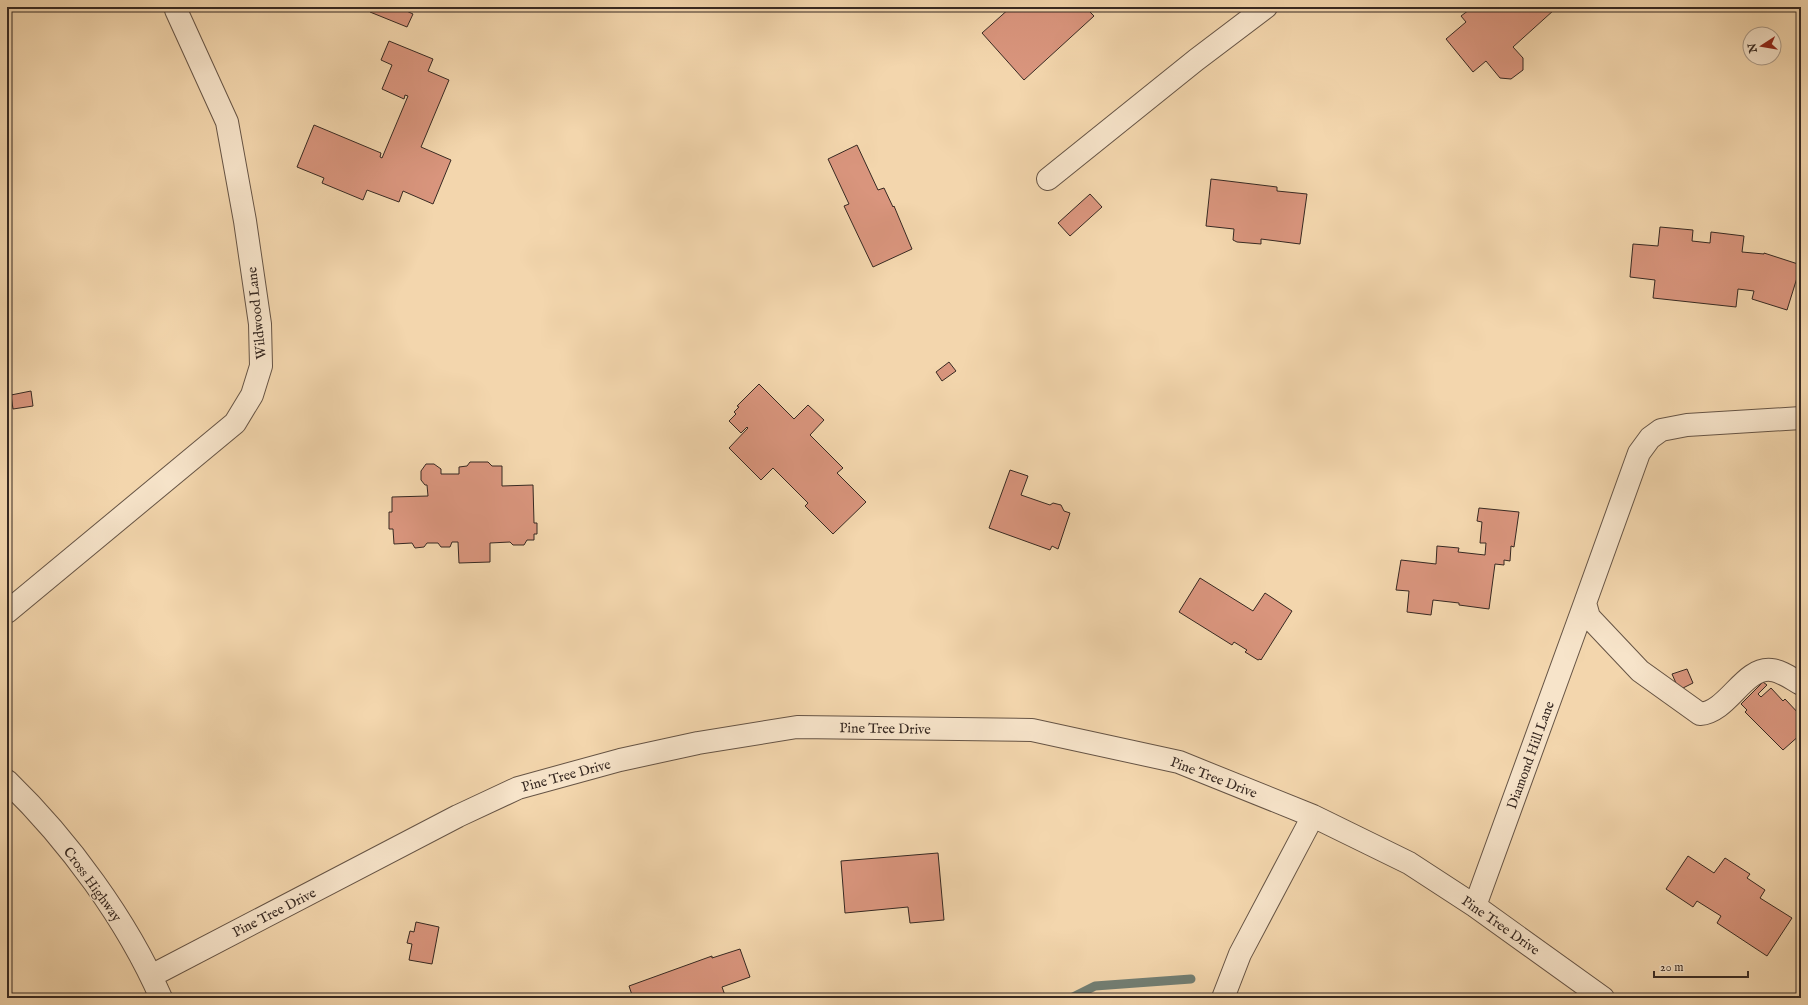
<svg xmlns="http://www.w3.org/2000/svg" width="1808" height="1005" viewBox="0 0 1808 1005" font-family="'IM FELL English',serif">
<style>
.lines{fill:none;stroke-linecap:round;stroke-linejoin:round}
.stream{stroke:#737f74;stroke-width:9}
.building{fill:#d9957d;stroke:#372922}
.minor-casing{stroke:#665445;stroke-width:24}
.minor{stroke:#f7e4ca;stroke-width:22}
.labels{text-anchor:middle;stroke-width:3;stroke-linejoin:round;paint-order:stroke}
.street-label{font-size:14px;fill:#372922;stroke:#f7e4ca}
</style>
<rect width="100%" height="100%" fill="#f3d6ad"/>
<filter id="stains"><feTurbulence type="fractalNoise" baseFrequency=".005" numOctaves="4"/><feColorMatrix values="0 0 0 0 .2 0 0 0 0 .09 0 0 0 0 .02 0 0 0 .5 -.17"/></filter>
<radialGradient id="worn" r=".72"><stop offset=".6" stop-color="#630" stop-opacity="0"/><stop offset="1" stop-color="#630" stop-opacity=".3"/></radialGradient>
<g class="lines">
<path class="stream" d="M1071,998L1095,986L1191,979"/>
</g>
<path class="building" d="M372,7H398L413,14L407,27L370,12Z
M1011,7H1095L1090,12L1094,16L1024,80L982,33Z
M1473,7H1551L1554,10L1513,47L1523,58V70L1511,79L1500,78L1486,61L1473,72L1446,39L1466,22L1461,16Z
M389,41L433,59L428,71L449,80L421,147L451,160L433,204L403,191L399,202L367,190L363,200L322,183L324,178L297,167L314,125L381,153L380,157L382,158L408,96L405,95L404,99L382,89L392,65L381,60Z
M857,145L878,190L884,188L893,207L894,206L912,249L873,267L844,206L849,204L828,159Z
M1211,179L1277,187V191L1307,194L1300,244L1261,239V244L1237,242L1233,240L1234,229L1206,226Z
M1090,194L1102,207L1070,236L1058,223Z
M1660,227L1693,230L1692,241L1710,243L1711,232L1744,236L1742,252L1764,254V253L1801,265L1787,310L1752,299L1754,291L1738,289L1736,307L1653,298L1655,280L1630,277L1633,244L1658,246Z
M949,362L956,371L942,381L936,372Z
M759,384L794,419L808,405L824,420L810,435L843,468L837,473L866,502L833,534L805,506L808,503L773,468L761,480L729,448L748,428L747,427L741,433L729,421L736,414L734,412L739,407L737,406Z
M31,391L33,406L13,409L11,395Z
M470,462H488L492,466H502V486L533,485L534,523H537V534H534V540H527L524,545H513L510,542L490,543V562L459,563L458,542H452L450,547H441L438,543H427L424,547L415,548L412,543L394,544L393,529H389V512H392V497L428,496L427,485H425L421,480V471L426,464H434L441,469V474H459V467L467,466Z
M1010,470L1028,476L1021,495L1050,505L1053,503L1061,505L1064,511L1070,513L1058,549L1052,546L1050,550L989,528Z
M1479,508L1519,512L1514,547L1511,546L1510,561L1504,560V565L1495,564L1489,609L1459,605V603L1433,600L1431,615L1407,612L1409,591L1396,590L1401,560L1436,564L1437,546L1459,548L1458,552L1485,555L1486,543H1480L1482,522L1477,521Z
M1200,578L1253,611L1265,593L1292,611L1261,660L1260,659L1258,660L1245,652L1247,650L1234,642L1232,645L1179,612Z
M1687,669L1693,683L1679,690L1672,674Z
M1763,682L1767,685L1758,694L1761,697L1771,688L1783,701L1785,699L1801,716V734L1783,750L1745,712L1747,710L1741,704Z
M938,853L944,920L910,923L908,907L845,913L841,861Z
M1688,856L1714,873L1725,858L1750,874L1747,878L1765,890L1760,898L1792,918L1767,956L1717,923L1721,916L1697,901L1693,907L1666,889Z
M416,922L439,927L432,964L409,960L412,944L407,943L410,931L414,932Z
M740,949L750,977L722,987L726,998H633L629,986L712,956V958Z"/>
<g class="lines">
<defs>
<path id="minor" d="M1048,179L1196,60L1266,7
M1801,418L1687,425L1661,430L1650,438L1639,453L1585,603L1589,617L1640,671L1700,714C1728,712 1744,667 1771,670C1782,671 1792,679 1801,684
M7,612L235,423L252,395L261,366L260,324L245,221L227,122L176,10
M7,781C68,840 127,920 161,998
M1475,906L1585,603
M151,976L458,816L518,788L620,760L698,743L797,727L1032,730L1179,762L1313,816L1409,863L1475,906L1603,998
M1223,998L1240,954L1313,816"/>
</defs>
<use href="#minor" class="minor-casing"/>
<use href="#minor" class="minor"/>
</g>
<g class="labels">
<g class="street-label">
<text transform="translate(256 313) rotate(-96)" y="5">Wildwood Lane</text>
<text transform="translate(885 728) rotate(1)" y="5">Pine Tree Drive</text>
<text transform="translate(1530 755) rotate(-70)" y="5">Diamond Hill Lane</text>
<text transform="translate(566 775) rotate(-15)" y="5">Pine Tree Drive</text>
<text transform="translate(1214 777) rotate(21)" y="5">Pine Tree Drive</text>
<text transform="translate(93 884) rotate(54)" y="5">Cross Highway</text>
<text transform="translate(274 912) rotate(-27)" y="5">Pine Tree Drive</text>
<text transform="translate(1501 925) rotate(35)" y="5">Pine Tree Drive</text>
</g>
</g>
<rect width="1808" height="1005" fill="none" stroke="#f3d6ad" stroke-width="24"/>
<rect x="8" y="8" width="1792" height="989" fill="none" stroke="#372922" stroke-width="2"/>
<rect x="12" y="12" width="1784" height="981" fill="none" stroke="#372922"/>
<g transform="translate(1762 46) rotate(258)"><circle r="19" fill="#f7e4ca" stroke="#aa9987"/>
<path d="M0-3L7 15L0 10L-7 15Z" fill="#8f2418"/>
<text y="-6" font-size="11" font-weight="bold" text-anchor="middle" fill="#372922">N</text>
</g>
<path d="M1654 971v6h94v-6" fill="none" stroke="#372922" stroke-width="2"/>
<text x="1660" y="971" font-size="12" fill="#372922" stroke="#f7e4ca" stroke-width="3" paint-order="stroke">20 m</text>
<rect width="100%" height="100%" filter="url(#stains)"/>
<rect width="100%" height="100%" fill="url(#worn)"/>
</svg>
